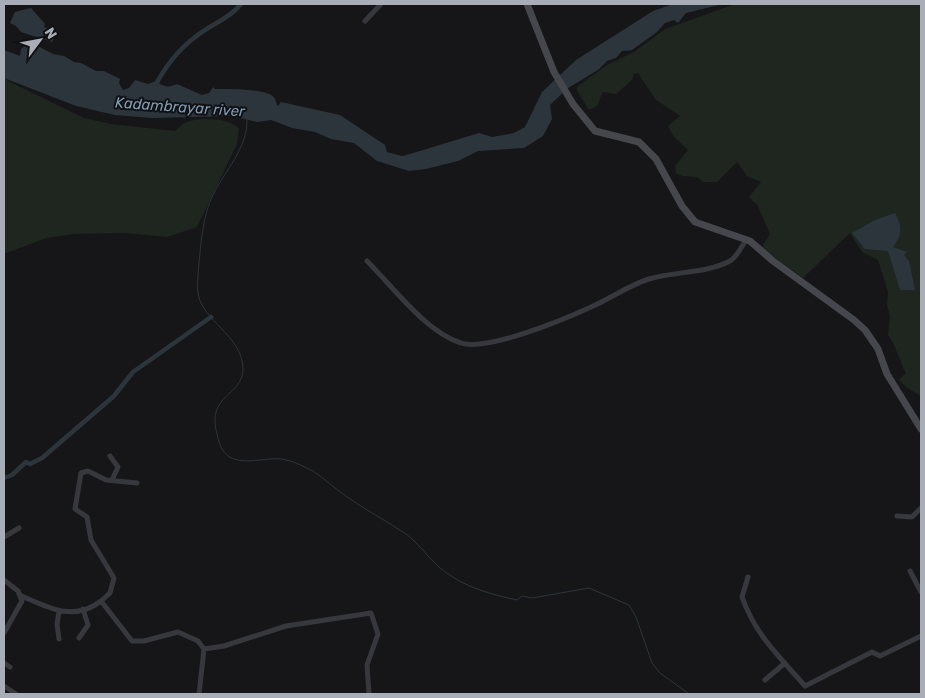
<svg xmlns="http://www.w3.org/2000/svg" width="925" height="698" viewBox="0 0 925 698" font-family="Rubik,sans-serif">
<style>
.green{fill:#1e261f}
.water{fill:#2c353c}
.lines{fill:none;stroke-linecap:round;stroke-linejoin:round}
.stream{stroke:#2c353c;stroke-width:1}
.canal{stroke:#2c353c;stroke-width:4.5}
.minor{stroke:#37383d;stroke-width:5}
.secondary{stroke:#45474d;stroke-width:7}
.labels{text-anchor:middle;stroke-width:4;stroke-linejoin:round;paint-order:stroke}
.water-label{font-size:15px;font-style:italic;fill:#7f9bb3;stroke:#111113}
</style>
<rect width="100%" height="100%" fill="#161618"/>
<path class="green" d="M735,4H921V396L907,388L899,380L906,373C899,361 897,347 888,335L890,316L887,305L888,292L878,260L862,252L850,233L803,278L764,250L763,245L770,234C769,232 759,208 758,206C755,202 752,201 749,197L761,182L747,176L737,162L717,182H703L697,177L682,176L676,173L675,166L688,150L674,137L668,126L680,116L655,99L638,73L634,74L632,80L616,94L603,92C598,100 600,109 588,109L577,90V87L607,65L634,52L665,29Z
M4,73L8,81L84,118L111,124L175,131C179,128 182,123 187,122C200,117 231,118 239,129L237,144L197,227L167,237L125,233L74,234L46,238L4,254Z"/>
<path class="water" d="M673,4H723L686,13L678,23L674,20L665,23L657,32L632,50L622,51L616,58L607,61L598,70L568,88L550,105L552,119L543,136L524,148L478,151L458,161L426,169L409,171L377,161L354,143L331,139L315,132L292,128L271,120L257,122L232,116L152,118L115,115L76,106L4,78V50L20,56L21,49L30,42L53,54L64,56L74,62L81,63L96,71H104L120,79L119,83L123,90L129,88L135,80L148,84L156,81C163,87 169,88 177,84L202,95L209,93L213,87L215,89C226,89 270,88 275,99C276,101 276,104 278,106L281,102L340,115L385,145L387,152L402,156L410,154L479,133L492,137L514,133L525,127L542,92L576,60L653,11Z
M31,8L45,24L44,27L58,31L52,42L21,32L16,26L10,23L15,12Z
M895,213C902,227 903,234 893,247L907,252L904,255L909,261L915,290H900L888,251L865,249L852,233L875,220Z"/>
<g class="lines">
<path class="stream" d="M247,119C248,149 224,171 212,197C203,216 201,242 199,263C198,272 197,284 198,293C201,320 243,336 243,369C243,396 206,394 217,434C218,439 220,447 224,452C237,468 264,457 281,459C291,460 305,467 313,471C325,479 334,488 346,496C365,510 387,521 406,534C421,545 430,561 444,571C464,587 493,595 517,600L522,596L532,598L589,588L629,605L636,617L652,663L660,673L689,694"/>
<path class="canal" d="M155,86C165,67 177,51 194,38C209,25 228,20 241,4
M4,478L12,475L26,462L30,464L42,458L114,396L133,372L211,317"/>
<path class="minor" d="M365,21L381,4
M367,261C393,287 426,332 461,343C486,352 565,319 591,307C610,299 629,285 649,279C675,271 705,274 730,261C737,257 742,246 746,240
M110,456L118,467L112,480
M897,516L912,517L921,508
M4,537L19,528
M910,571L921,592
M748,577L742,597C756,636 779,656 805,686L872,652L880,656L921,636
M4,580L18,591L22,601L4,633
M22,596C49,608 74,622 101,601L132,641H144L178,632L198,641L204,649L199,694
M101,601L110,593L114,578L91,540L87,517L75,509L81,473L88,471L106,480L137,483
M79,638L88,625L83,609
M59,639L57,624L59,612
M204,649L224,646L286,626L371,613L378,634L367,665L369,694
M4,663L10,667
M765,680L785,663
M4,686L16,694"/>
<path class="secondary" d="M527,4L554,72L573,104L595,131L639,142L656,159L682,206L695,222L750,241L773,261L854,320L865,330L878,349L887,374L921,429"/>
</g>
<g class="labels">
<g class="water-label">
<text transform="translate(180 107) rotate(4)" y="5">Kadambrayar river</text>
</g>
</g>
<rect width="925" height="698" fill="none" stroke="#a8adb8" stroke-width="10"/>
<g transform="translate(40 40) rotate(58)" stroke="#111113" stroke-width="4" paint-order="stroke">
<path d="M0-4L9 19L0 12L-9 19Z" fill="#a8adb8"/>
<text y="-8" font-size="14" font-weight="bold" text-anchor="middle" fill="#a8adb8">N</text>
</g>
</svg>
